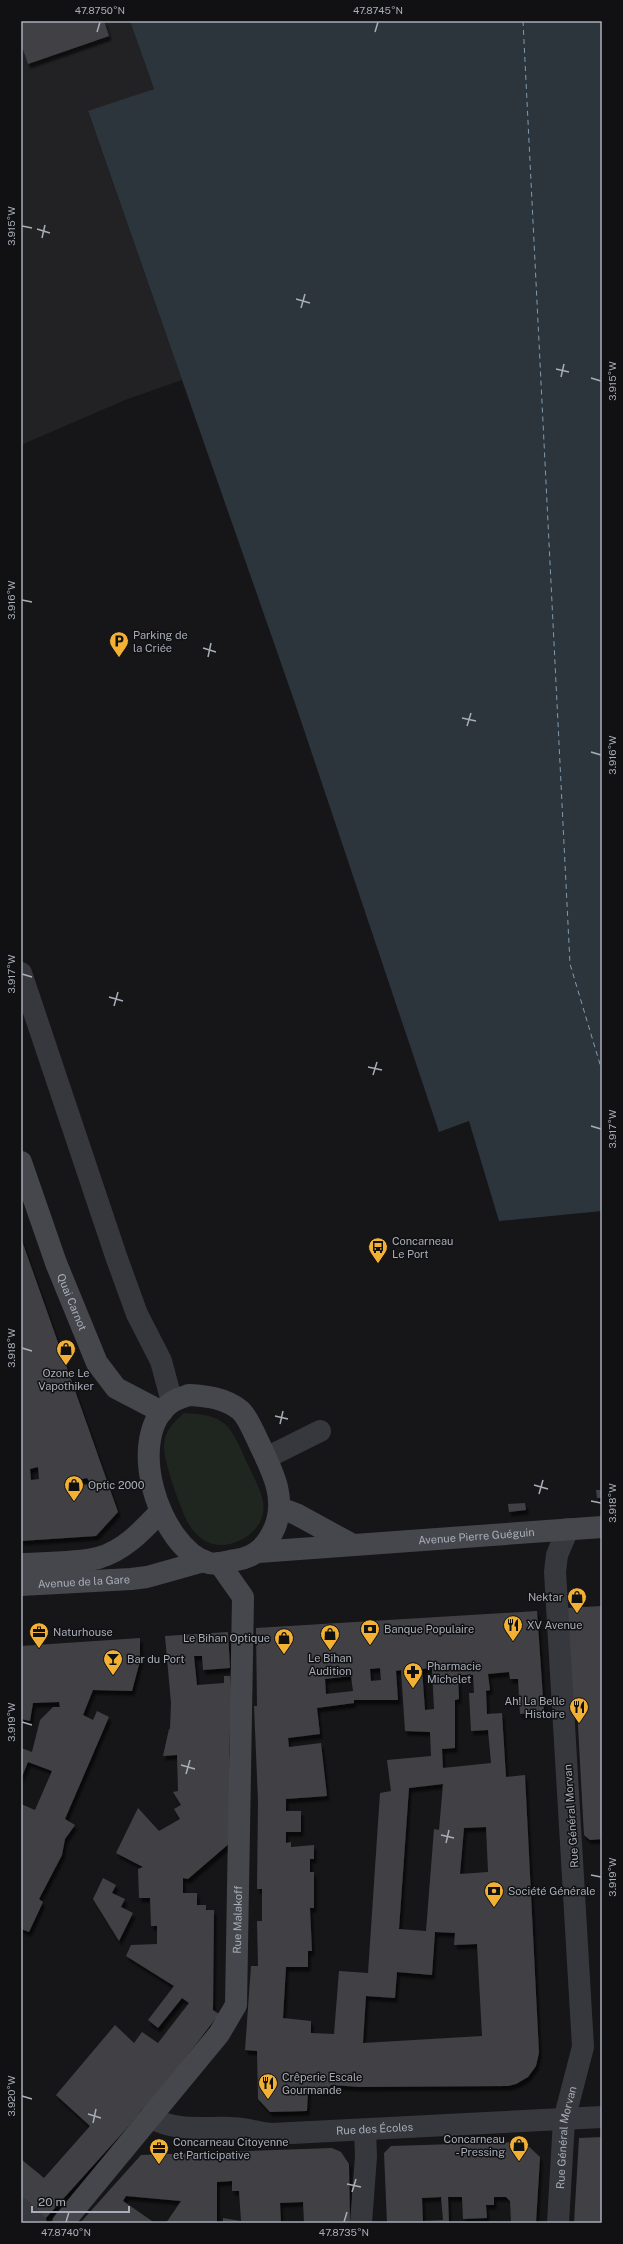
<svg xmlns="http://www.w3.org/2000/svg" width="623" height="2244" viewBox="0 0 623 2244" font-family="'Public Sans',sans-serif">
<style>
.built{fill:#222225}
.green{fill:#1e261f}
.water{fill:#2c353c}
.lines{fill:none;stroke-linecap:round;stroke-linejoin:round}
.ferry{stroke:#7f9bb3;stroke-width:1;stroke-dasharray:5 4;stroke-linecap:butt}
.building{fill:#404145;fill-rule:evenodd;filter:url(#shadow)}
.street{stroke:#37383d;stroke-width:22}
.secondary{stroke:#45474d;stroke-width:22}
.ticks{fill:none;stroke:#a8adb8;stroke-width:1.5}
.labels{text-anchor:middle;stroke-width:3;stroke-linejoin:round;paint-order:stroke}
.poi-label{font-size:11px;fill:#a8adb8;stroke:#111113;text-anchor:start}
.street-label{font-size:11px;fill:#a8adb8;stroke:#111113}
.neatline{fill:none;stroke:#a8adb8;stroke-width:1.5}
.ticks-label{font-size:10px;text-anchor:middle;fill:#a8adb8}
</style>
<defs>
<filter id="shadow"><feDropShadow dx="2.5" dy="4.5" stdDeviation="1" flood-color="#0009"/></filter>
</defs>
<rect width="100%" height="100%" fill="#161618"/>
<path class="built" d="M21,21H130L154,89L88,112L182,380L125,400L21,445Z"/>
<path class="green" d="M184,1413C221,1415 229,1421 243,1454C249,1469 260,1486 263,1502C269,1531 229,1555 205,1541C200,1538 193,1531 190,1526C182,1515 163,1459 164,1446C164,1431 174,1422 184,1413Z"/>
<path class="water" d="M130,21H602V1211L499,1221L469,1121L439,1132L296,706L88,111L154,89Z"/>
<g class="lines">
<path class="ferry" d="M523,21L570,964L602,1071"/>
</g>
<path class="building" d="M21,21H104L109,36L28,64L21,44Z
M21,1238L118,1512L96,1536L21,1541ZM38,1467L39,1479L31,1480L30,1469ZM87,1478L91,1484L67,1487L66,1483Z
M596,1490H602V1498H597Z
M525,1503L526,1510L509,1512L508,1504Z
M602,1606V1839L590,1840L584,1835L577,1708H572L565,1608Z
M537,1611L544,1712L520,1714L518,1679H510L509,1672L488,1674L490,1690L486,1691L487,1714L502,1713L506,1777L525,1775L539,2053L536,2066L528,2077L516,2084L508,2086L360,2087L331,2085L326,2091L308,2090L307,2111L270,2112L258,2099L257,2051L245,2050L251,1966H258L257,1921H262V1889H257L258,1801L254,1706H257L256,1628ZM380,1668L381,1680L371,1681L370,1669ZM432,1668L434,1709L425,1710L422,1669ZM401,1670L405,1731L430,1732L431,1756L387,1760L391,1791L380,1793L368,1973L339,1971L334,2034L311,2033V2021L283,2018L286,1967H308V1951H312L310,1908H314V1872H310V1859H314V1845L291,1847V1842L286,1843V1832H301V1811H286V1799L327,1796L321,1743L289,1747L288,1738L320,1734L317,1708L354,1703V1700H398L396,1671ZM458,1675H473L474,1693H469L471,1731L488,1730L491,1763L443,1768L442,1749L455,1748V1700L459,1699ZM351,1676L353,1691L326,1694L325,1679ZM443,1784L439,1830L434,1829L426,1931L399,1929L409,1788ZM486,1827L488,1872L460,1874L464,1828ZM435,1932L455,1933L454,1945L477,1944L482,2036L363,2043L366,1996L395,1998L397,1972L432,1975Z
M228,1632L230,1668L203,1670L202,1656H194L197,1685L224,1683V1676H230L234,1728H230L229,1752L231,1842L188,1879L183,1878V1893H197V1905H206V1910H214L213,2010L219,2014L174,2073L135,2119L45,2219L21,2198V2159L44,2178L90,2126L56,2095L115,2025L134,2043L142,2032L158,2043L189,2003L182,1998L158,2028L148,2020L174,1986L126,1956L131,1945L157,1944V1926H151L150,1898H139L138,1869L143,1867L116,1853L138,1808L159,1831L180,1819L174,1809L181,1805L173,1792L178,1791L177,1755L163,1756L169,1729H170L171,1703L165,1636Z
M140,1638V1661L132,1691L93,1690L83,1715L93,1720L97,1711L109,1717L65,1819L75,1825L65,1839L62,1855L39,1899L43,1902L29,1932L21,1929V1804L35,1810L52,1771L28,1762L21,1779V1748L32,1752L40,1720L53,1707H60L59,1702L33,1703L30,1721L21,1719V1646Z
M103,1878L116,1885L112,1893L125,1899L121,1907L133,1913L119,1941L93,1899Z
M602,2137V2223H574L579,2138Z
M524,2142L540,2157L536,2223H511L510,2201L506,2197H494V2205H486L487,2218L463,2219L462,2197H448L449,2223H387L384,2153L391,2146ZM441,2197L443,2220L423,2221L422,2198Z
M332,2148L341,2152L349,2164L350,2223H304L303,2202L280,2203L281,2223H223V2218L241,2221L239,2191H232V2181L217,2182V2223H166L181,2201L126,2196L123,2201L152,2221L150,2223H80L141,2155Z"/>
<g class="lines">
<g class="street">
<path d="M21,973L117,1259L137,1314L161,1361L172,1402"/>
<path d="M266,1458L320,1431"/>
<path id="s1" d="M149,2117C176,2132 202,2127 232,2128C245,2128 258,2133 272,2134L602,2117"/>
<path d="M21,2209L36,2223"/>
<path d="M361,2223L366,2156L365,2130"/>
<path id="s2" d="M558,2223L564,2120L583,2047L555,1572L557,1555L568,1529"/>
</g>
<g class="secondary">
<path id="s3" d="M21,1162L56,1263L97,1363L116,1388L162,1412"/>
<path d="M189,1395C207,1396 225,1398 240,1410C248,1417 253,1431 258,1441C271,1469 287,1496 275,1527C267,1546 256,1557 236,1560C228,1561 217,1565 209,1563C159,1548 123,1435 172,1402C176,1399 183,1397 189,1395Z"/>
<path d="M280,1508L296,1514L351,1544"/>
<path id="s4" d="M258,1552L602,1527"/>
<path d="M21,1564C42,1563 79,1563 98,1558C124,1551 143,1530 161,1511"/>
<path id="s5" d="M21,1585L131,1579L147,1577L204,1561"/>
<path id="s6" d="M63,2223L219,2034L236,2005L243,1597L219,1563"/>
</g>
</g>
<path class="ticks" d="M97,32L100,22M375,32L378,22M22,226L32,228M37,229L50,233M42,238L45,225M296,299L310,303M301,308L305,294M556,369L569,372M561,377L564,364M591,378L601,381M22,600L32,602M203,648L216,652M208,657L211,643M462,718L476,721M467,726L471,713M591,752L601,755M22,974L32,977M109,997L123,1001M114,1006L118,992M368,1067L382,1070M373,1075L377,1062M591,1126L601,1129M22,1348L32,1351M275,1416L288,1419M280,1424L283,1411M534,1485L548,1489M539,1494L543,1480M591,1501L601,1503M22,1722L32,1725M181,1765L195,1769M186,1774L190,1760M441,1835L454,1838M446,1843L449,1830M591,1875L601,1877M22,2096L32,2099M88,2114L101,2118M93,2123L96,2109M347,2184L361,2187M352,2192L356,2179M66,2222L69,2212M344,2222L347,2212"/>
<defs>
<symbol id="parking-pin" viewBox="-11 -11 22 30"><path d="M0 17L-7.5 6A9.5 9.5 0 1 1 7.5 6Z" fill="#f2b134" stroke="#111113"/><path d="M-3.5-5.5H1a3.5 3.5 0 0 1 0 7H-1V5.5H-3.5ZM-1-3.4V-.6H.8a1.4 1.4 0 0 0 0-2.8Z" fill="#111"/></symbol>
<symbol id="bus-pin" viewBox="-11 -11 22 30"><path d="M0 17L-7.5 6A9.5 9.5 0 1 1 7.5 6Z" fill="#f2b134" stroke="#111113"/><path d="M-5-6H5V4H4V6H2V4H-2V6H-4V4H-5ZM-3.5-4V0h7V-4ZM-3.5 1.2v1.5H-2V1.2ZM2 1.2v1.5H3.5V1.2Z" fill="#111"/></symbol>
<symbol id="shop-pin" viewBox="-11 -11 22 30"><path d="M0 17L-7.5 6A9.5 9.5 0 1 1 7.5 6Z" fill="#f2b134" stroke="#111113"/><path d="M-5-2.5h2.3a2.7 3.5 0 0 1 5.4 0H5L5.5 6h-11ZM-1.5-2.5h3a1.5 2.3 0 0 0-3 0Z" fill="#111"/></symbol>
<symbol id="restaurant-pin" viewBox="-11 -11 22 30"><path d="M0 17L-7.5 6A9.5 9.5 0 1 1 7.5 6Z" fill="#f2b134" stroke="#111113"/><path d="M-5-6h1v4h1v-4h1v4h1v-4h1v5L-1.5 .5V6h-2V.5L-5-1ZM5-6V6H3V1.5H1.5Q1.5-4 5-6Z" fill="#111"/></symbol>
<symbol id="bank-pin" viewBox="-11 -11 22 30"><path d="M0 17L-7.5 6A9.5 9.5 0 1 1 7.5 6Z" fill="#f2b134" stroke="#111113"/><path d="M-6-4H6V4H-6ZM0-2.3a2.3 2.3 0 1 0 0 4.6a2.3 2.3 0 1 0 0-4.6Z" fill="#111"/></symbol>
<symbol id="office-pin" viewBox="-11 -11 22 30"><path d="M0 17L-7.5 6A9.5 9.5 0 1 1 7.5 6Z" fill="#f2b134" stroke="#111113"/><path d="M-6-3h4V-5.5h4V-3h4V5H-6ZM-1-4.5V-3h2v-1.5ZM-6 0V1H6V0Z" fill="#111"/></symbol>
<symbol id="bar-pin" viewBox="-11 -11 22 30"><path d="M0 17L-7.5 6A9.5 9.5 0 1 1 7.5 6Z" fill="#f2b134" stroke="#111113"/><path d="M-6-5H6L.8 .8V4.5H3.5V6h-7V4.5H-.8V.8Z" fill="#111"/></symbol>
<symbol id="pharmacy-pin" viewBox="-11 -11 22 30"><path d="M0 17L-7.5 6A9.5 9.5 0 1 1 7.5 6Z" fill="#f2b134" stroke="#111113"/><path d="M-2-6h4v4h4v4h-4v4h-4v-4h-4v-4h4Z" fill="#111"/></symbol>
</defs>
<g fill-rule="evenodd">
<use href="#parking-pin" x="108" y="630" width="22" height="30"/>
<use href="#bus-pin" x="367" y="1236" width="22" height="30"/>
<use href="#shop-pin" x="55" y="1338" width="22" height="30"/>
<use href="#shop-pin" x="63" y="1474" width="22" height="30"/>
<use href="#shop-pin" x="566" y="1586" width="22" height="30"/>
<use href="#restaurant-pin" x="502" y="1614" width="22" height="30"/>
<use href="#bank-pin" x="359" y="1618" width="22" height="30"/>
<use href="#office-pin" x="28" y="1621" width="22" height="30"/>
<use href="#shop-pin" x="319" y="1623" width="22" height="30"/>
<use href="#shop-pin" x="273" y="1627" width="22" height="30"/>
<use href="#bar-pin" x="102" y="1648" width="22" height="30"/>
<use href="#pharmacy-pin" x="402" y="1661" width="22" height="30"/>
<use href="#restaurant-pin" x="568" y="1696" width="22" height="30"/>
<use href="#bank-pin" x="483" y="1880" width="22" height="30"/>
<use href="#restaurant-pin" x="257" y="2072" width="22" height="30"/>
<use href="#shop-pin" x="508" y="2134" width="22" height="30"/>
<use href="#office-pin" x="148" y="2137" width="22" height="30"/>
</g>
<g class="labels">
<g class="poi-label">
<text x="133" y="639">Parking de<tspan x="133" dy="13">la Criée</tspan></text>
<text x="392" y="1245">Concarneau<tspan x="392" dy="13">Le Port</tspan></text>
<text x="66" y="1377" text-anchor="middle">Ozone Le<tspan x="66" dy="13">Vapothiker</tspan></text>
<text x="88" y="1489">Optic 2000</text>
<text x="563" y="1601" text-anchor="end">Nektar</text>
<text x="527" y="1629">XV Avenue</text>
<text x="384" y="1633">Banque Populaire</text>
<text x="53" y="1636">Naturhouse</text>
<text x="270" y="1642" text-anchor="end">Le Bihan Optique</text>
<text x="330" y="1662" text-anchor="middle">Le Bihan<tspan x="330" dy="13">Audition</tspan></text>
<text x="127" y="1663">Bar du Port</text>
<text x="427" y="1670">Pharmacie<tspan x="427" dy="13">Michelet</tspan></text>
<text x="565" y="1705" text-anchor="end">Ah! La Belle<tspan x="565" dy="13">Histoire</tspan></text>
<text x="508" y="1895">Société Générale</text>
<text x="282" y="2081">Crêperie Escale<tspan x="282" dy="13">Gourmande</tspan></text>
<text x="505" y="2143" text-anchor="end">Concarneau<tspan x="505" dy="13">- Pressing</tspan></text>
<text x="173" y="2146">Concarneau Citoyenne<tspan x="173" dy="13">et Participative</tspan></text>
</g>
<g class="street-label">
<text dy="4" stroke="none"><textPath href="#s3" startOffset="149">Quai Carnot</textPath></text>
<text dy="4" stroke="none"><textPath href="#s4" startOffset="219">Avenue Pierre Guéguin</textPath></text>
<text dy="4" stroke="none"><textPath href="#s5" startOffset="63">Avenue de la Gare</textPath></text>
<text transform="translate(571 1816) rotate(-94)" y="4">Rue Général Morvan</text>
<text dy="4" stroke="none"><textPath href="#s6" startOffset="364">Rue Malakoff</textPath></text>
<text dy="4" stroke="none"><textPath href="#s1" startOffset="228">Rue des Écoles</textPath></text>
<text dy="4" stroke="none"><textPath href="#s2" startOffset="86">Rue Général Morvan</textPath></text>
</g>
</g>
<rect width="623" height="2244" fill="none" stroke="#111113" stroke-width="44"/>
<path d="M32 2206v6h97v-6" fill="none" stroke="#a8adb8" stroke-width="2"/>
<text x="38" y="2206" font-size="12" fill="#a8adb8" stroke="#111113" stroke-width="3" paint-order="stroke">20 m</text>
<rect x="22" y="22" width="579" height="2200" class="neatline"/>
<g class="ticks-label">
<text x="100" y="14">47.8750°N</text>
<text x="378" y="14">47.8745°N</text>
<text transform="translate(11 226) rotate(-90)" y="4">3.915°W</text>
<text transform="translate(612 381) rotate(-90)" y="4">3.915°W</text>
<text transform="translate(11 600) rotate(-90)" y="4">3.916°W</text>
<text transform="translate(612 755) rotate(-90)" y="4">3.916°W</text>
<text transform="translate(11 974) rotate(-90)" y="4">3.917°W</text>
<text transform="translate(612 1129) rotate(-90)" y="4">3.917°W</text>
<text transform="translate(11 1348) rotate(-90)" y="4">3.918°W</text>
<text transform="translate(612 1503) rotate(-90)" y="4">3.918°W</text>
<text transform="translate(11 1722) rotate(-90)" y="4">3.919°W</text>
<text transform="translate(612 1877) rotate(-90)" y="4">3.919°W</text>
<text transform="translate(11 2096) rotate(-90)" y="4">3.920°W</text>
<text x="66" y="2236">47.8740°N</text>
<text x="344" y="2236">47.8735°N</text>
</g>
</svg>
